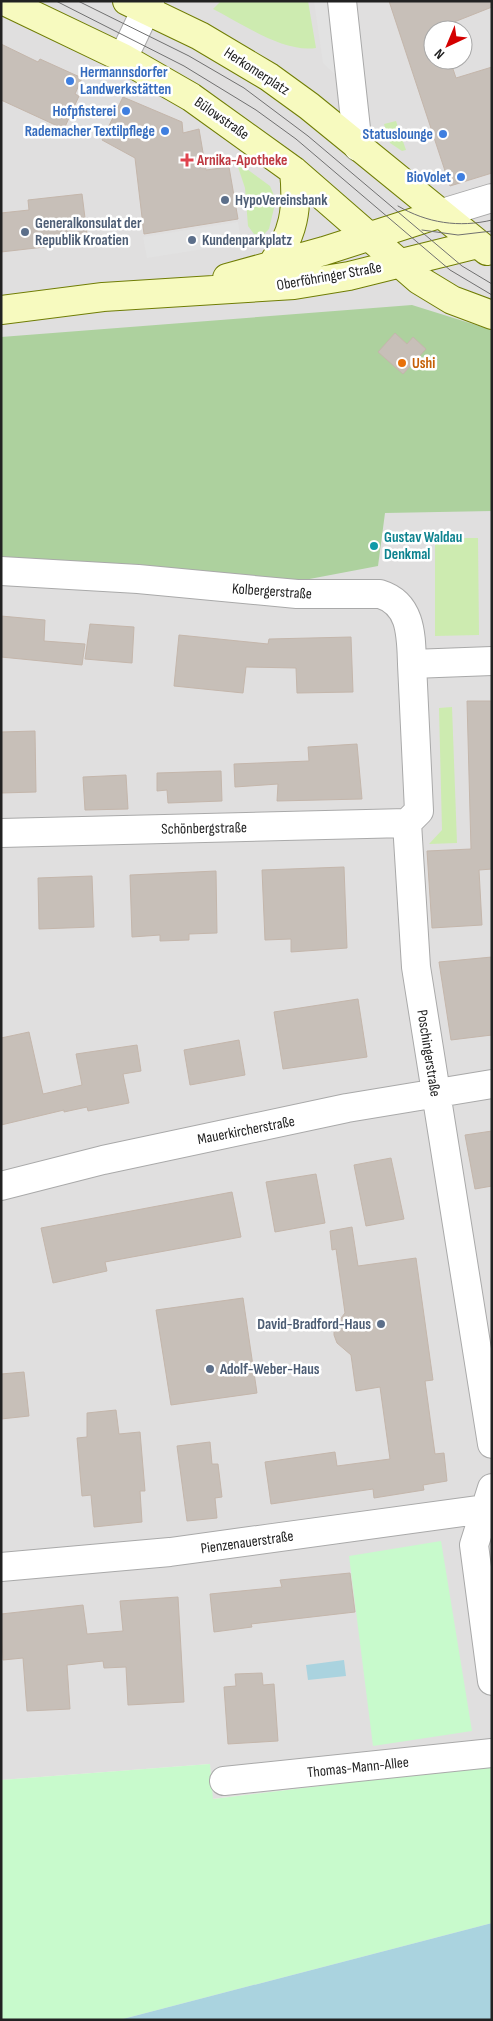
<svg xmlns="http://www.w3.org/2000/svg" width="493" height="2021" viewBox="0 0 493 2021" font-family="'Sofia Sans Condensed',sans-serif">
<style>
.residential{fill:#e0dfdf;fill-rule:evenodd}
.grass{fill:#cdebb0}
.forest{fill:#add19e}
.park{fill:#c8facc}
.parking{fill:#e2e2e2}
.water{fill:#aad3df}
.building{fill:#c7bfb8;stroke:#c4b6ab}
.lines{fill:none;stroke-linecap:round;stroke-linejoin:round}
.minor-casing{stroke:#a9a9a9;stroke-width:30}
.tertiary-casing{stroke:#a9a9a9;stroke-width:30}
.secondary-casing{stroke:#707d05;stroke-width:30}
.minor{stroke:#fff;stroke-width:28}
.tertiary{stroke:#fff;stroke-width:28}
.secondary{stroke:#f7fabf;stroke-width:28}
.tram{stroke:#707070;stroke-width:1}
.shop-dot{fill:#3f7fe0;stroke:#fff;stroke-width:2}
.health-dot{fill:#e0444e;stroke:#fff;stroke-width:2}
.service-dot{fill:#5c6f8a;stroke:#fff;stroke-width:2}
.food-dot{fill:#e8710a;stroke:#fff;stroke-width:2}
.culture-dot{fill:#0f9aa8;stroke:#fff;stroke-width:2}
.labels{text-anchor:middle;stroke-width:5;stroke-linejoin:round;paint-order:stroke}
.street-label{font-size:15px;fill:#222;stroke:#fff}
.shop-label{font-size:15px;font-weight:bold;fill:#366cbe;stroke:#fff;text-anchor:end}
.health-label{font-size:15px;font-weight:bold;fill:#be3a42;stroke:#fff;text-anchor:start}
.service-label{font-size:15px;font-weight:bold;fill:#4e5e75;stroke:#fff;text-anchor:start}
.food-label{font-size:15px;font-weight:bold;fill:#c56008;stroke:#fff;text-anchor:start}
.culture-label{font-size:15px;font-weight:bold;fill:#0d838f;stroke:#fff;text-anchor:start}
</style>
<rect width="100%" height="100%" fill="#f2efe9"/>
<path class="residential" d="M1,1H492V1765L212,1799L210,1764L1,1780ZM433,30H463V60H433Z"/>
<path class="grass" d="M221,1H308L316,48C283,53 243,24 213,9Z
M396,121L406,150L402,151L390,143L384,124Z
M236,161L270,186L276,200L269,229L262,236L254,234L248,226L245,188Z
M435,538H478L479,635L435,636Z
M452,707L457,843L429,844L442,830L439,708Z"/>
<path class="forest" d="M412,305L492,330V511L385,513L378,566L283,584L1,561V337Z"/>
<path class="park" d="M441,1541L472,1731L373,1746L349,1556Z
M210,1764L213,1799L492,1765V1923L119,2020H1V1780Z"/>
<path class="parking" d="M314,1H330L341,80L323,63Z
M238,222L241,243L147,258L143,237Z"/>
<path class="water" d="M344,1660L346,1676L308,1680L306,1665Z
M492,1923V2020H119Z"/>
<path class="building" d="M389,1H492V7L439,28L440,30H433V60H450L456,78L492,67V173L450,186Z
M1,44L38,62L40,59L82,78L75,94L79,96L64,129L1,100Z
M123,97L182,122L183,133L199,129L206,170L229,167L238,219L144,234L135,158L102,140Z
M82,194L88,242L1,252V213L29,210L28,200Z
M395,333L407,344L413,337L426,349L403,374L378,352Z
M1,616L45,620L44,641L85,644L82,665L1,657Z
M90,624L134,627L132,663L85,659Z
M179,635L268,644L269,639L351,637L353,692L297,693L296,668L246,667L243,693L174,686Z
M467,701H492V869L479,870L482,925L432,928L427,851L471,849Z
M35,731L36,792L1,793V732Z
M357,744L362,799L277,801L278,784L235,787L234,764L309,761L308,747Z
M221,771L222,801L168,803L167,790L157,791V773Z
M126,775L128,809L85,810L83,777Z
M344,867L347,948L291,952V939L265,940L262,870Z
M216,871L217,933L189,934V940L160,941V935L132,937L130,875Z
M92,876L94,927L39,929L38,878Z
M492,957V1035L451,1040L439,962Z
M358,999L367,1057L283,1069L274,1012Z
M29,1032L43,1094L82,1085L76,1054L137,1045L141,1071L123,1074L129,1103L88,1111L87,1107L64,1112V1110L1,1125V1038Z
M239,1040L245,1075L190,1085L184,1050Z
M492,1131V1186L475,1189L465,1135Z
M391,1158L404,1219L366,1226L354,1165Z
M316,1174L325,1223L275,1232L266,1182Z
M232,1192L241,1237L105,1262L107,1271L53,1283L41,1228Z
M352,1227L358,1266L416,1258L433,1380L425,1381L435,1454L444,1453L447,1481L423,1485L424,1490L374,1498L373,1489L271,1504L265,1462L335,1452L337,1466L390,1459L380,1387L356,1391L351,1355L337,1343L334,1335V1327L345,1313L336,1249L332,1250L330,1231Z
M243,1298L257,1393L171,1405L156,1310Z
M24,1372L29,1416L1,1419V1374Z
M116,1410L119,1434L140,1432L145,1491H140L142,1522L94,1527L91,1495L82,1496L77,1438L87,1437V1413Z
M210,1442L212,1464H218L222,1497L215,1498L217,1518L187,1521L177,1446Z
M350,1573L355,1612L251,1624L252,1627L214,1632L210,1594L282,1587L280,1580Z
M178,1597L184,1702L128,1705L126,1667L104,1668L103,1661L67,1665L70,1709L27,1711L23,1658L3,1660L1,1614L83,1605L87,1634L123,1631L120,1601Z
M262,1673L263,1685L274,1684L278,1741L228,1744L224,1687L236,1686L235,1674Z"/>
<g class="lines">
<defs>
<path id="minor" d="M1,571L138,579L297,594H380C412,604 411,636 412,664L492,661
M412,664L419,811L407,823L416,967L492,1444
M1,833L407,823
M1,1186L103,1160L347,1108L492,1084
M492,1488L474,1545L492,1681
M1,1567L170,1552L492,1508
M224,1781L492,1753"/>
<path id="tertiary" d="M342,1L358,147
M123,58L150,1
M439,214L492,198"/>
<path id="secondary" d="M4,1L123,58L191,97L294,171L419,280L452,300L492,315
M127,1L200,36L269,77L309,106L487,251
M271,266C294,234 298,209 294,171
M227,278L324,251L439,214
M1,310L103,297L294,285L349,276L478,244"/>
</defs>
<use href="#minor" class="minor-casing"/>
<use href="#tertiary" class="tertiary-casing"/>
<use href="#secondary" class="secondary-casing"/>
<use href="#minor" class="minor"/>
<use href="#tertiary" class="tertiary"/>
<use href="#secondary" class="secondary"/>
<path class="tram" d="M56,1L184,66L256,110L296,139L450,270L492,295
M78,1L189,56L244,88L308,136L462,266L492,284
M398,206C427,223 459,228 492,220
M422,230L458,235L492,231"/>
</g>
<g class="shop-dot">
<circle cx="70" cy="81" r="5"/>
<circle cx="126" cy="111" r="5"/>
<circle cx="165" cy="131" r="5"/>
<circle cx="443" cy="134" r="5"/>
<circle cx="461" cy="177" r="5"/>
</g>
<path class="health-dot" d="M184.5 152.5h5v5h5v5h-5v5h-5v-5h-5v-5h5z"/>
<g class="service-dot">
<circle cx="225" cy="200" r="5"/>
<circle cx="25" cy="232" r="5"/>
<circle cx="192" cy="240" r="5"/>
<circle cx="381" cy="1324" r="5"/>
<circle cx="210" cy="1369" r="5"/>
</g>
<circle class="food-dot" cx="402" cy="363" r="5"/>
<circle class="culture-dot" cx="374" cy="546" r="5"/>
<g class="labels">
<g class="street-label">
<text transform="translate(257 71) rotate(33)" y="5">Herkomerplatz</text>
<text transform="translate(222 118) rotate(35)" y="5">Bülowstraße</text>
<text transform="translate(329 276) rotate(-10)" y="5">Oberföhringer Straße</text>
<text transform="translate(272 591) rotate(4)" y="5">Kolbergerstraße</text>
<text transform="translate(204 828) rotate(-1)" y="5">Schönbergstraße</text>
<text transform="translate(429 1053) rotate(81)" y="5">Poschingerstraße</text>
<text transform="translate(246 1130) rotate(-11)" y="5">Mauerkircherstraße</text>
<text transform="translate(247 1542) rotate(-8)" y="5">Pienzenauerstraße</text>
<text transform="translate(358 1767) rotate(-6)" y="5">Thomas-Mann-Allee</text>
</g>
<g class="shop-label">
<text x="80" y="77" text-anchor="start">Hermannsdorfer<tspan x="80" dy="17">Landwerkstätten</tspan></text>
<text x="116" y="116">Hofpfisterei</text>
<text x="155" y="136">Rademacher Textilpflege</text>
<text x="433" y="139">Statuslounge</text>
<text x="451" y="182">BioVolet</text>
</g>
<g class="health-label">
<text x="197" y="165">Arnika-Apotheke</text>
</g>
<g class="service-label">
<text x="235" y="205">HypoVereinsbank</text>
<text x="35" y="228">Generalkonsulat der<tspan x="35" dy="17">Republik Kroatien</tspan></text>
<text x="202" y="245">Kundenparkplatz</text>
<text x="371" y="1329" text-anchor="end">David-Bradford-Haus</text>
<text x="220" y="1374">Adolf-Weber-Haus</text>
</g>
<g class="food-label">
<text x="412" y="368">Ushi</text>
</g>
<g class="culture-label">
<text x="384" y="542">Gustav Waldau<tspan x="384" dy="17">Denkmal</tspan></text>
</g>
</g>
<rect width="493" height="2021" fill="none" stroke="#222222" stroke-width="5"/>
<g transform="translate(448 45) rotate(224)"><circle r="24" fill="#ffffff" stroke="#a7a7a7"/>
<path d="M0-4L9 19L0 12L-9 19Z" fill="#d40000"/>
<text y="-8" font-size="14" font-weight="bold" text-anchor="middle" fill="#222222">N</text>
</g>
</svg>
